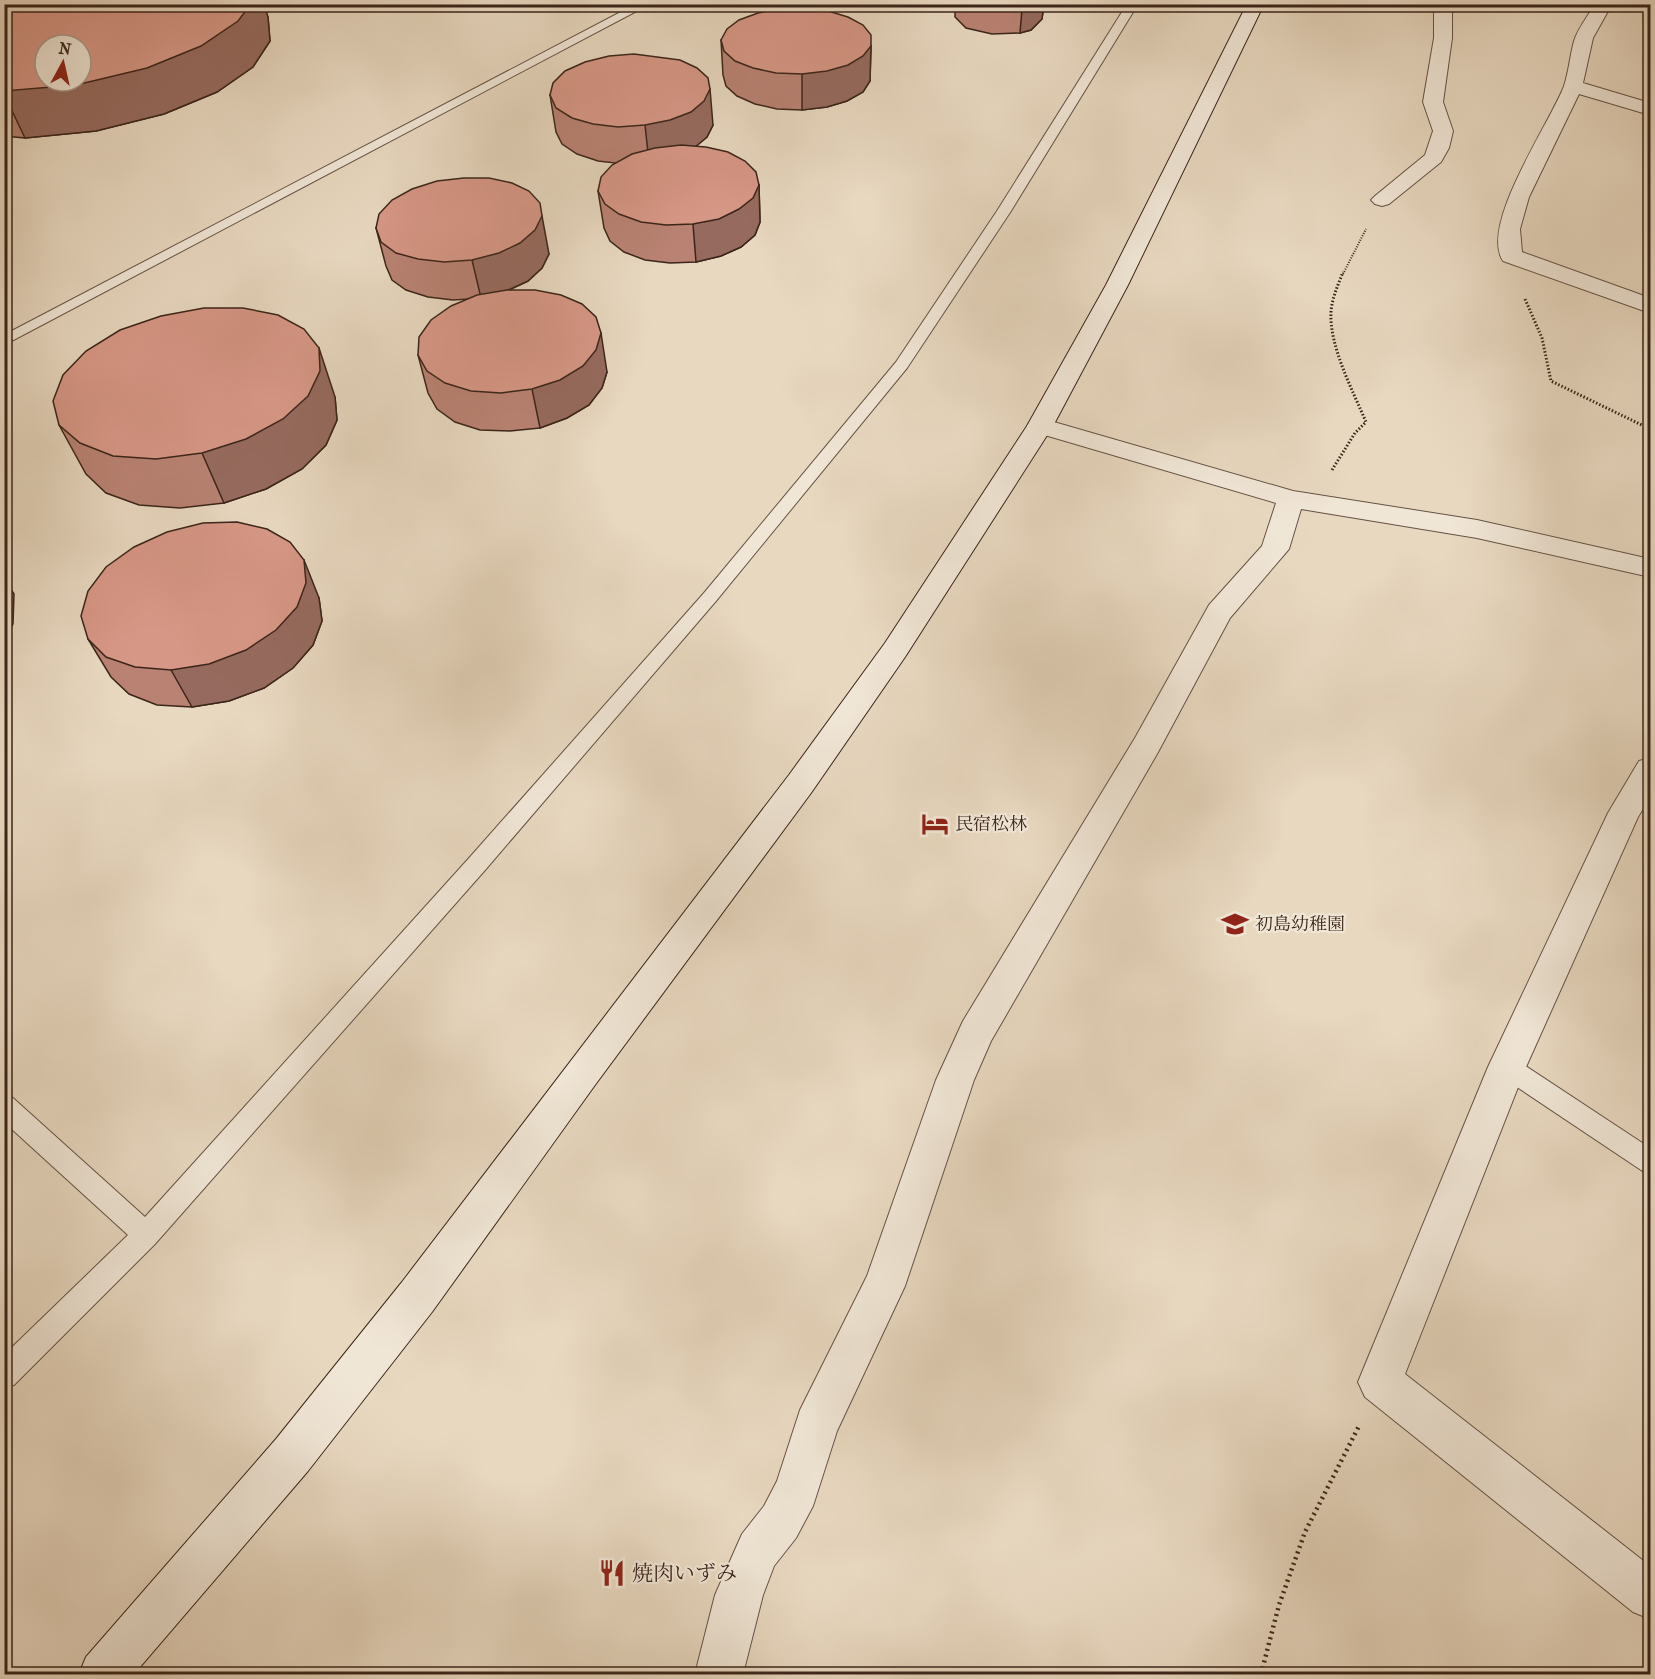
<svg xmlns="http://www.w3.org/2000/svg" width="1655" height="1679" viewBox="0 0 1655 1679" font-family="'IM FELL French Canon','Noto Serif JP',serif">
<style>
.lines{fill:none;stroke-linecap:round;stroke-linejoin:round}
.lane-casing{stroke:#665244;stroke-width:2}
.street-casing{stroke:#665244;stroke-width:2}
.secondary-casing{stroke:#3b251a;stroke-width:2}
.path-far2{stroke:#3b251a;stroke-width:2;stroke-dasharray:1 1.5;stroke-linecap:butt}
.path-far1{stroke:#3b251a;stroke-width:3;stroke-dasharray:1.5 2;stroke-linecap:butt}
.path{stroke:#3b251a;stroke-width:4.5;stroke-dasharray:2 4;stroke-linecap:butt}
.lane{fill:#f0e6d6;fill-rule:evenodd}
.street{fill:#f0e6d6;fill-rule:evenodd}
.secondary{fill:#f0e6d6;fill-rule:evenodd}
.wall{fill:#b98273;stroke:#3b251a;stroke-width:1.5}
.shaded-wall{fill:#966a5e;stroke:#3b251a;stroke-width:1.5}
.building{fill:#d79786;stroke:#3b251a;stroke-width:1.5;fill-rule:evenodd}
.labels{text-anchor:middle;stroke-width:4.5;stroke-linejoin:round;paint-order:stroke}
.poi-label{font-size:18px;fill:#3b251a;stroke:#f0e6d6;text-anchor:start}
.near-poi-label{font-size:21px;fill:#3b251a;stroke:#f0e6d6;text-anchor:start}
</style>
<rect width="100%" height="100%" fill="#e8d8c0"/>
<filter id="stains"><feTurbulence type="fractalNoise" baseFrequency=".00333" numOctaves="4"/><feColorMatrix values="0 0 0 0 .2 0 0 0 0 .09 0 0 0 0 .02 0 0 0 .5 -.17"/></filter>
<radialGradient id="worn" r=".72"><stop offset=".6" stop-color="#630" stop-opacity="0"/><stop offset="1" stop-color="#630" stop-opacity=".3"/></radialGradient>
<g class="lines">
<defs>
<path id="lane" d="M636,4H650L4,345V335Z
M1127,4H1138L1011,211L907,368L716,601L486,869L155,1244L14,1385L4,1388V1355L128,1235L4,1122V1095L13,1098L145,1217L470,857L704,593L896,362L997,211Z
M1507,1056L1515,1059L1650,1148V1174L1641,1170L1499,1075L1495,1067L1499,1059Z"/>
<path id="street" d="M1441,4H1458L1452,13V38L1443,102L1453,131L1449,148L1441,162L1389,204L1382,206L1375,204L1371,200L1375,196L1425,155L1433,131L1423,102L1434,38V13Z
M1595,4H1612L1593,38L1583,83L1650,103V115L1579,94L1529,197L1520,229L1522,252L1650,298V313L1503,261C1479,225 1550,123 1564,86C1569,71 1570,55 1574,41C1578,28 1588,16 1595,4Z
M1040,418L1293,491L1477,520L1650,559V577L1477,538L1301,509L1289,549L1230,618L1157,754L991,1041L974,1080L905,1286L837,1431L813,1506L796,1538L774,1566L763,1595L743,1674H695L715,1595L742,1534L764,1506L777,1481L800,1410L867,1276L936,1080L963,1021L1135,738L1209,605L1262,546L1276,503L1031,431L1027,426L1031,421Z
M1650,758V797L1638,817L1526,1067L1405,1374L1650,1566V1619L1633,1612L1365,1397L1358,1382L1488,1067L1608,813L1639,761Z"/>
<path id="secondary" d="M1247,4H1264L1128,285L1053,426L905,657L811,793L595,1085L432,1312L308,1471L134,1674H79L86,1657L276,1439L402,1282L789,775L885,643L1027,426L1106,285Z"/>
</defs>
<use href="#lane" class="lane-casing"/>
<use href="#street" class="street-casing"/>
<use href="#secondary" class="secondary-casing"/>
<path class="path-far2" d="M1637,9L1650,12
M1343,274L1366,229"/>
<path class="path-far1" d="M1525,299L1542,338L1551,381L1650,429
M1332,470L1355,433L1366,422C1353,391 1329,346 1331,312C1332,298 1338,285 1343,272"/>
<path class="path" d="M1261,1674L1279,1605L1305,1532L1359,1426"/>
<use href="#lane" class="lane"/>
<use href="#street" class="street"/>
<use href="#secondary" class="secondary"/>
</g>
<path class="wall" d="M4,4L268,17L270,41L253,67L217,92L164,114L96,131L25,138L4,136Z
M955,4H1044L1042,19L1031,30L1020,33L992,34L966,28L955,17Z
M721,40L871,46L870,81L863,92L847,101L827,107L802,110L777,109L755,104L737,96L726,86L723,75Z
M550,95L713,125L707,137L696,146L759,185L760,222L755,235L741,247L721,256L696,262L670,263L645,260L624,252L610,241L604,228L598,191L616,163L598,161L577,154L562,144L556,132Z
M376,228L549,254L542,268L528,281L509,290L607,372L602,388L589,405L567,418L540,428L510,431L480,430L455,422L437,409L428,393L418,355L468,299L453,300L428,297L406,290L392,280L386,266Z
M335,397L337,420L326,445L302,469L266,489L224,503L180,508L139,505L106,493L86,474L59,425Z
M319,598L322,621L313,645L293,668L264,688L229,701L192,707L157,705L129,694L111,677L88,639Z"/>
<path class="shaded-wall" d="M251,4H264L268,17L270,41L253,67L217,92L164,114L96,131L25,138L4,94V91Z
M1035,4H1044L1042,19L1031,30L1020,33L1022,9Z
M871,46L870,81L863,92L847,101L827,107L802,110V74Z
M710,89L713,125L707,137L694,148L649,162L645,125Z
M759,185L760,222L755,235L741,247L721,256L696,262L693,224Z
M542,216L549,254L542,268L528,281L506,291L481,298L472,260Z
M601,333L607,372L602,388L589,405L567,418L540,428L532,389Z
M319,348L335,397L337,420L326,445L302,469L266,489L224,503L202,453Z
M304,560L319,598L322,621L313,645L293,668L264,688L229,701L192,707L171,670Z
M4,578L14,594L13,624L4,639Z"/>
<path class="building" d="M4,4H251L238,21L201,46L147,68L76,85L4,91ZM45,45H81V81H45Z
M968,4H1035L1034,6L1022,9L994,11Z
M781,9L828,11L848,17L863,25L871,35V46L863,56L848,65L827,71L802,74L776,73L753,68L735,61L724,51L721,40L727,29L739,20L758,13Z
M634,54L680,60L697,68L708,78L710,89L704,101L691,112L670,120L645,125L618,127L593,124L572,118L556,108L550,95L553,83L565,71L585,62L609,56Z
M681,145L706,147L728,152L745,161L756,172L759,185L753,198L739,209L719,219L693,224L666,225L641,222L619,214L605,204L598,191L601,177L612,165L632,154L655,148Z
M464,178H489L512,183L529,191L540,203L542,216L535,230L520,243L499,253L472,260L444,262L418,259L396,253L381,242L376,228L379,214L392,200L412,189L437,181Z
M507,290H535L561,295L582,304L596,317L601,333L596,350L583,366L560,380L532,389L501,393L471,391L445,383L427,371L418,355L419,337L431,320L451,306L477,295Z
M204,308H243L278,315L304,329L319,348L320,371L308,396L283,419L246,439L202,453L156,459L113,456L80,443L59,425L53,401L63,375L86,351L120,330L161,316Z
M237,522L267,529L290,542L304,560L306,583L297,607L276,630L246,650L209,664L171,670L135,667L106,657L88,639L81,616L88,591L106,567L134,547L167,532L203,523Z"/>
<defs>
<symbol id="hotel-bare" viewBox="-9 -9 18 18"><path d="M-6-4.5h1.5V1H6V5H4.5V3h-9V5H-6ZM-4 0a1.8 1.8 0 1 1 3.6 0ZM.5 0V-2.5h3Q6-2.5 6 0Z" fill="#8f2418" stroke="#f0e6d6" stroke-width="2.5" paint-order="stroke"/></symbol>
<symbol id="school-bare" viewBox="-9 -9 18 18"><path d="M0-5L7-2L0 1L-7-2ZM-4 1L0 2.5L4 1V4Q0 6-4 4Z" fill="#8f2418" stroke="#f0e6d6" stroke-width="2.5" paint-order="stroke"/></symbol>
<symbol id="restaurant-bare" viewBox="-9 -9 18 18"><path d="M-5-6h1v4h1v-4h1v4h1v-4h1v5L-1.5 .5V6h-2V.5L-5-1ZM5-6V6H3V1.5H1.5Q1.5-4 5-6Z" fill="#8f2418" stroke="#f0e6d6" stroke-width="2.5" paint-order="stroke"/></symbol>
</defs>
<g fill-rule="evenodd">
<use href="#hotel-bare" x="916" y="805" width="38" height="38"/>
<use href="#school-bare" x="1216" y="905" width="38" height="38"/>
<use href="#restaurant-bare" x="593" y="1554" width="38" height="38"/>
</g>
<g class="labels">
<g class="poi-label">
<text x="955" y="830">民宿松林</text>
<text x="1255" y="930">初島幼稚園</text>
</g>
<g class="near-poi-label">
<text x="632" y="1580">焼肉いずみ</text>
</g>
</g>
<rect width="1655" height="1679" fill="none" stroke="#e8d8c0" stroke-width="24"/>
<rect x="6" y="6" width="1643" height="1667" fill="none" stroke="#3b251a" stroke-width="3"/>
<rect x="12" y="12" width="1631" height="1655" fill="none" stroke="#3b251a" stroke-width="1.5"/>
<g transform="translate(63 63) rotate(8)"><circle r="28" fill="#f0e6d6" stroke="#a8998b" stroke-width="1.5"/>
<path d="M0-4.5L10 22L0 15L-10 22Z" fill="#8f2418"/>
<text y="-9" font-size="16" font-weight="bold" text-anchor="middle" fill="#3b251a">N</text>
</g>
<rect width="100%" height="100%" filter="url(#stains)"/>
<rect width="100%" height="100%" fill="url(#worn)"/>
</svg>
